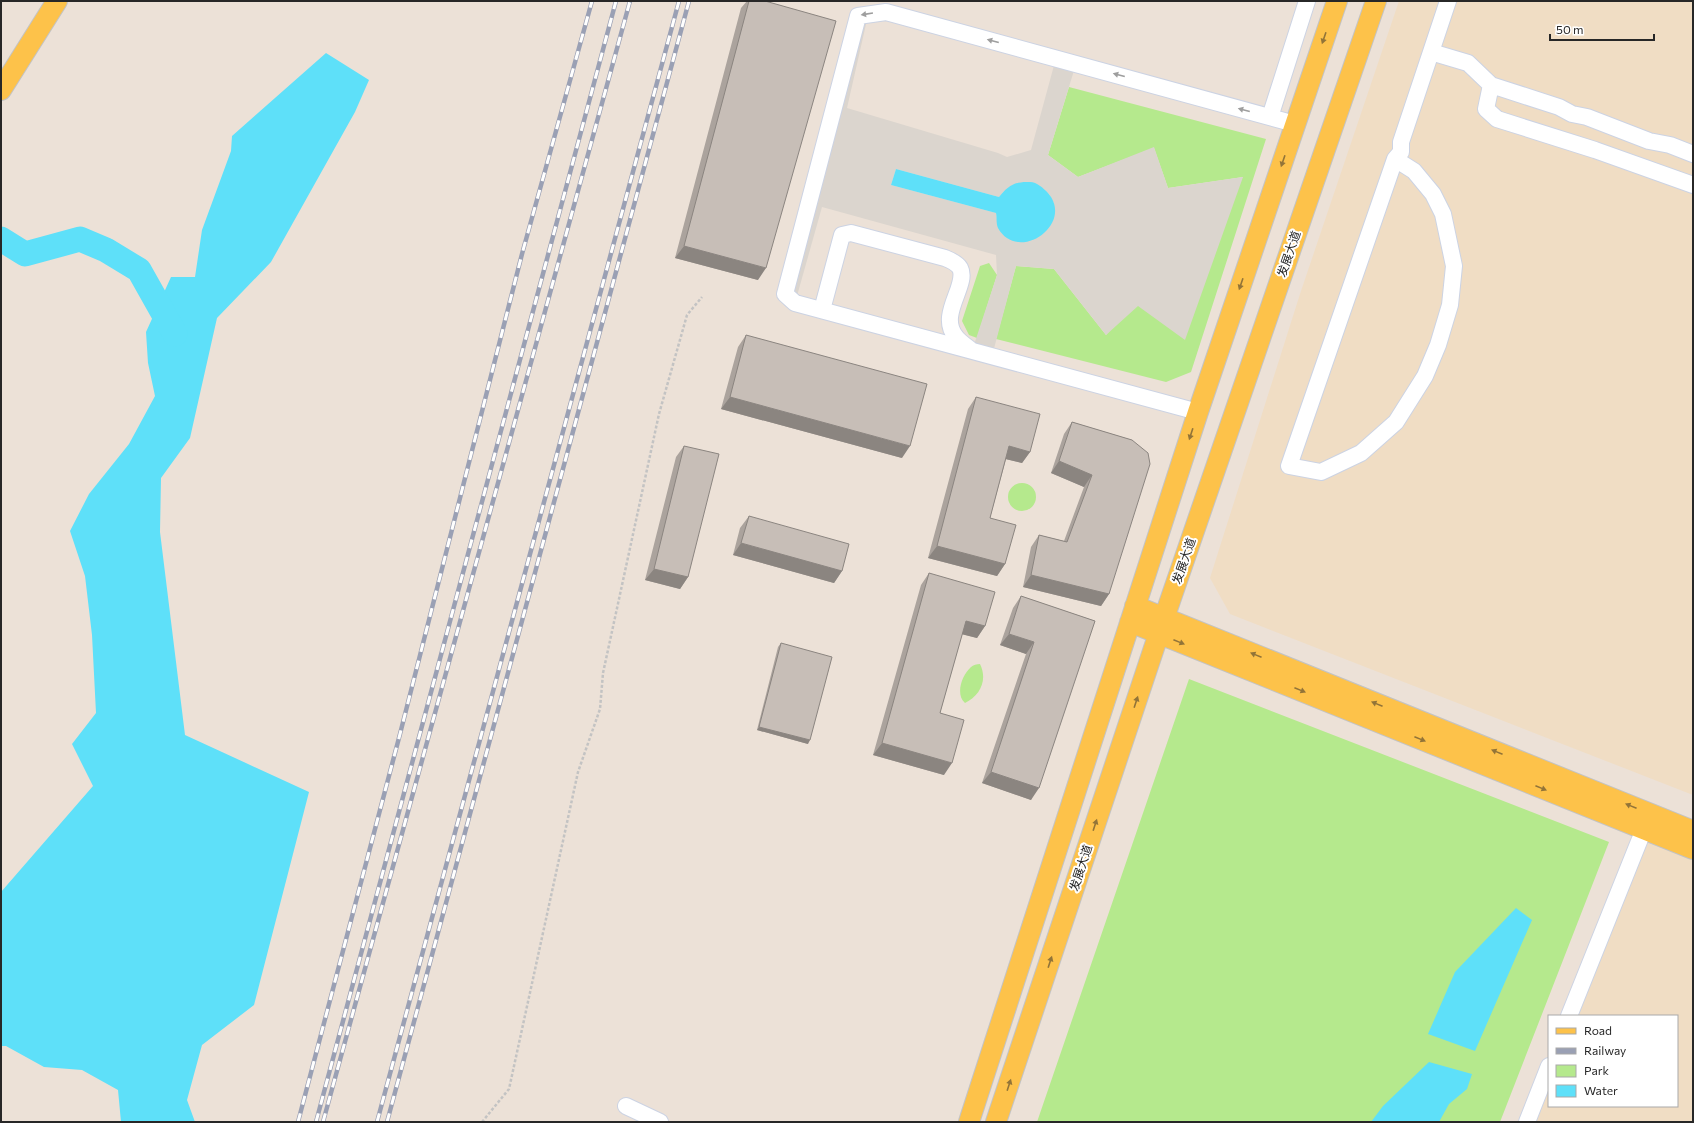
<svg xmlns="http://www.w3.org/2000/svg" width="1694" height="1123" viewBox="0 0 1694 1123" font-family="Commissioner,'Noto Sans SC',sans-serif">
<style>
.education{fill:#f0ddc4}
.green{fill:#b5e98d}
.plaza{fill:#dbd5ce;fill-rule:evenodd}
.water{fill:#5ee0f9}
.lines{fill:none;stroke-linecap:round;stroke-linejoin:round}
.river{stroke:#5ee0f9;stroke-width:25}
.minor-casing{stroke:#ccd3e3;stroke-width:18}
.major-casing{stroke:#c3c3c3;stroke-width:22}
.path{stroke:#c3c3c3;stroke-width:2.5;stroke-dasharray:3 2;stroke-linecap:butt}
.minor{stroke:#fff;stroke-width:16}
.major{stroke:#fdc24a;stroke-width:20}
.rail-casing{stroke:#9aa0b4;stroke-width:4.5}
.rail{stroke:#fff;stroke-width:3;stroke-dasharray:9;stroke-linecap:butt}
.wall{fill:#aba39d}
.shaded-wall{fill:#8b8580}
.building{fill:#c7beb7;stroke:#8b8580}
.oneway{fill:#9e9e9e}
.oneway2{fill:#927438}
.labels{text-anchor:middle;stroke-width:4;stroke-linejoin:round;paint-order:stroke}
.street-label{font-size:12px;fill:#272727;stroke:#fff}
</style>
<rect width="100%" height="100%" fill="#ece1d7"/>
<path class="education" d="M1399,1H1693V795L1230,614L1210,578L1300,294Z
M1652,830L1693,847V1122H1533L1549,1084V1106H1677V1016H1576Z"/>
<path class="green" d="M1069,87L1266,139L1191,372L1166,382L996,339L1016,266L1054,269L1106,335L1243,177L1168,188L1154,148L1078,177L1048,155Z
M989,263L997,275L977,338L969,335L962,321L980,266Z
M1008 497a14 14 0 1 1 28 0a14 14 0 1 1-28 0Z
M980,664C988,680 980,696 965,703C955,694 962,675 971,667C973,665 977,664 980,664Z
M1189,679L1609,842L1500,1122H1037Z"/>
<path class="plaza" d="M858,16L867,20L847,108L998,153L1007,157L1031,150L1056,58L1076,64L1048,155L1078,177L1154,147L1168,188L1243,177L1185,340L1138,306L1106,335L1054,269L1016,266L992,356L972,351L997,275L996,255L822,207L795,303L785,294ZM896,169L999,197L1004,191L1041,187L1049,194L1054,203L998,227L996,213L891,185Z"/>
<path class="water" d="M326,53L369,80L355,112L271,262L217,318L190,438L161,478L160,532L185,735L309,792L254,1005L202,1045L187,1100L195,1122H121L118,1090L82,1070L44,1067L6,1046H1V892L93,786L72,744L96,713L92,635L85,576L70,531L89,494L129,444L155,396L148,363L146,332L171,277H195L202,230L231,151L232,136Z
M896,169L999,197C1008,186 1015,181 1030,182C1037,182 1043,188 1048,193C1075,224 1018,264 998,228C996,224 997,217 996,213L891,185Z
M1516,908L1532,920L1475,1051L1428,1034L1455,972Z
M1429,1062L1472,1074L1467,1089L1449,1104L1439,1122H1371L1383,1106Z"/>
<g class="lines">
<path class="river" d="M1,239L25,254L80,239L106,250L139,270L175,334"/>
<defs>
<path id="minor" d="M1431,52L1468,63L1491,85L1559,107L1572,114L1587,117L1649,141L1670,145L1693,154
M1491,85L1486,109L1497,119L1595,150L1693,185
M1270,117L1307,1
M1395,159L1414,171L1433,194L1443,214L1454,266L1450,305L1438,345L1425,376L1396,422L1361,453L1321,472L1289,466L1395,159L1401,152V142L1448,1
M822,310L842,235L851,233L945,258C950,260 957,263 960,268C969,285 937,315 956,337C960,342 966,346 971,350
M1198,412L795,303L785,294L858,16L886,12L1295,124
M1569,1016L1648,819
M626,1106L660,1122
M1527,1122L1549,1066"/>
<path id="major" d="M1,90L57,1
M1135,606L1693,831
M1130,622L1693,849
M969,1122L1198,412L1337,1
M996,1122L1159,633L1376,1"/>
</defs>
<use href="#minor" class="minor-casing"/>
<use href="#major" class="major-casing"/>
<path class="path" d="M482,1122L509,1089L578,772L600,709L603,673L659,414L687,315L702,297"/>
<use href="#minor" class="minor"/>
<use href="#major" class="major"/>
<defs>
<path id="rail" d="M298,1122L400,734L522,254L592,1
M316,1122L616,1
M323,1122L630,1
M377,1122L679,1
M387,1122L689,1"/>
</defs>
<use href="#rail" class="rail-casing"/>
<use href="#rail" class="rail"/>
</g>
<path class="wall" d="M747,1H765L758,280L675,258L741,8Z
M746,335L902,458L721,409L738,347Z
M976,397L1030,452L1022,463L1006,459L990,518L1005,564L997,576L928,558L968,409Z
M1072,422L1132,440L1109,594L1101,606L1023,587L1031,547L1039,535L1064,541L1084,487L1051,473L1064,434Z
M684,446L688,577L680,589L645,580L676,457Z
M749,516L842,571L834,583L733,555L740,528Z
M929,573L985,626L977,638L962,634L940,713L944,775L873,755L921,585Z
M1021,596L1095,621L1031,800L982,783L1026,654L1000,645L1013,608Z
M781,643L808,744L757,730L778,647Z"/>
<path class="shaded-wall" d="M684,246L766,268L758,280L675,258Z
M730,397L910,446L902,458L721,409Z
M1009,446L1030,452L1022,463L1001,458Z
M1059,461L1092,475L1084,487L1051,473Z
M741,543L842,571L834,583L733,555Z
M937,546L1005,564L997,576L928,558Z
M654,569L688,577L680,589L645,580Z
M1031,575L1109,594L1101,606L1023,587Z
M966,621L985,626L977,638L957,633Z
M1009,634L1034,642L1026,654L1000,645Z
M759,727L810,740L808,744L757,730Z
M882,743L952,763L944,775L873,755Z
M991,772L1039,788L1031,800L982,783Z"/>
<path class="building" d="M749,1H765L836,21L766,268L684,246Z
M746,335L927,384L910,446L730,397Z
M976,397L1040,414L1030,452L1009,446L990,518L1016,525L1005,564L937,546Z
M1072,422L1132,440L1148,453L1150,464L1109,594L1031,575L1039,535L1067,542L1092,475L1059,461Z
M684,446L719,454L688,577L654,569Z
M749,516L849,544L842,571L741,543Z
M929,573L995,592L985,626L966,621L940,713L964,720L952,763L882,743Z
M1021,596L1095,621L1039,788L991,772L1034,642L1009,634Z
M781,643L832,657L810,740L759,727Z"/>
<defs><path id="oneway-solid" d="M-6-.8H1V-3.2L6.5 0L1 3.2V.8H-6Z"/></defs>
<g class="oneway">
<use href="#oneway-solid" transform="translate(867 14) rotate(171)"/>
<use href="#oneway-solid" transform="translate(993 41) rotate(-165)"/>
<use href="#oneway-solid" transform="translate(1119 75) rotate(-165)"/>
<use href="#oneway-solid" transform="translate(1244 110) rotate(-165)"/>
</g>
<g class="oneway2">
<use href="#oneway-solid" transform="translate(1324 38) rotate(109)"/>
<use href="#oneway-solid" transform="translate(1283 161) rotate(109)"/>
<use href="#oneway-solid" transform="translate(1241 284) rotate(109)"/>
<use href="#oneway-solid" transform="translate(1191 434) rotate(108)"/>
<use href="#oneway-solid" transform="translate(1179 642) rotate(22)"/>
<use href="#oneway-solid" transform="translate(1256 655) rotate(-158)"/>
<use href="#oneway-solid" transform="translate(1300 690) rotate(22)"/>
<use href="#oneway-solid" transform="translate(1136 702) rotate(-72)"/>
<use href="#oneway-solid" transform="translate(1377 704) rotate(-158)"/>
<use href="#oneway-solid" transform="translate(1420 739) rotate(22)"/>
<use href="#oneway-solid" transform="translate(1497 752) rotate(-158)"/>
<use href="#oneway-solid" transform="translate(1541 788) rotate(22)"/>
<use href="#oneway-solid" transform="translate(1631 806) rotate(-158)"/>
<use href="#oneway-solid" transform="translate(1095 825) rotate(-72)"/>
<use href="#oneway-solid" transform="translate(1050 962) rotate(-72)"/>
<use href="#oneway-solid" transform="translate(1009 1085) rotate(-72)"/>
</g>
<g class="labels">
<g class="street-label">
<text transform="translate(1289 254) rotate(-71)" y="4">发展大道</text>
<text transform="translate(1184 561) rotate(-71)" y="4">发展大道</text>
<text transform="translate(1081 868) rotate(-72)" y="4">发展大道</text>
</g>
</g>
<rect width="1694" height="1123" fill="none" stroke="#272727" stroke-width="4"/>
<rect x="1548" y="1015" width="130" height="92" fill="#ffffff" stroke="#a9a9a9"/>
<rect x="1556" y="1028" width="20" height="6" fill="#fdc24a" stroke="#a9a9a9"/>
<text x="1584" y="1035" font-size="12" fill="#272727">Road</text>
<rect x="1556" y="1048" width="20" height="6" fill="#9aa0b4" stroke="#a9a9a9"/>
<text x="1584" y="1055" font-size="12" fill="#272727">Railway</text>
<rect x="1556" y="1065" width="20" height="12" fill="#b5e98d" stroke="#a9a9a9"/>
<text x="1584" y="1075" font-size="12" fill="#272727">Park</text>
<rect x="1556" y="1085" width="20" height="12" fill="#5ee0f9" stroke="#a9a9a9"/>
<text x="1584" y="1095" font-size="12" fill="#272727">Water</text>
<path d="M1550 34v6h104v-6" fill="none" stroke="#272727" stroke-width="2"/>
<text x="1556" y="34" font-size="12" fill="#272727" stroke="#ffffff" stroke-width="3" paint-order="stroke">50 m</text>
</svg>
